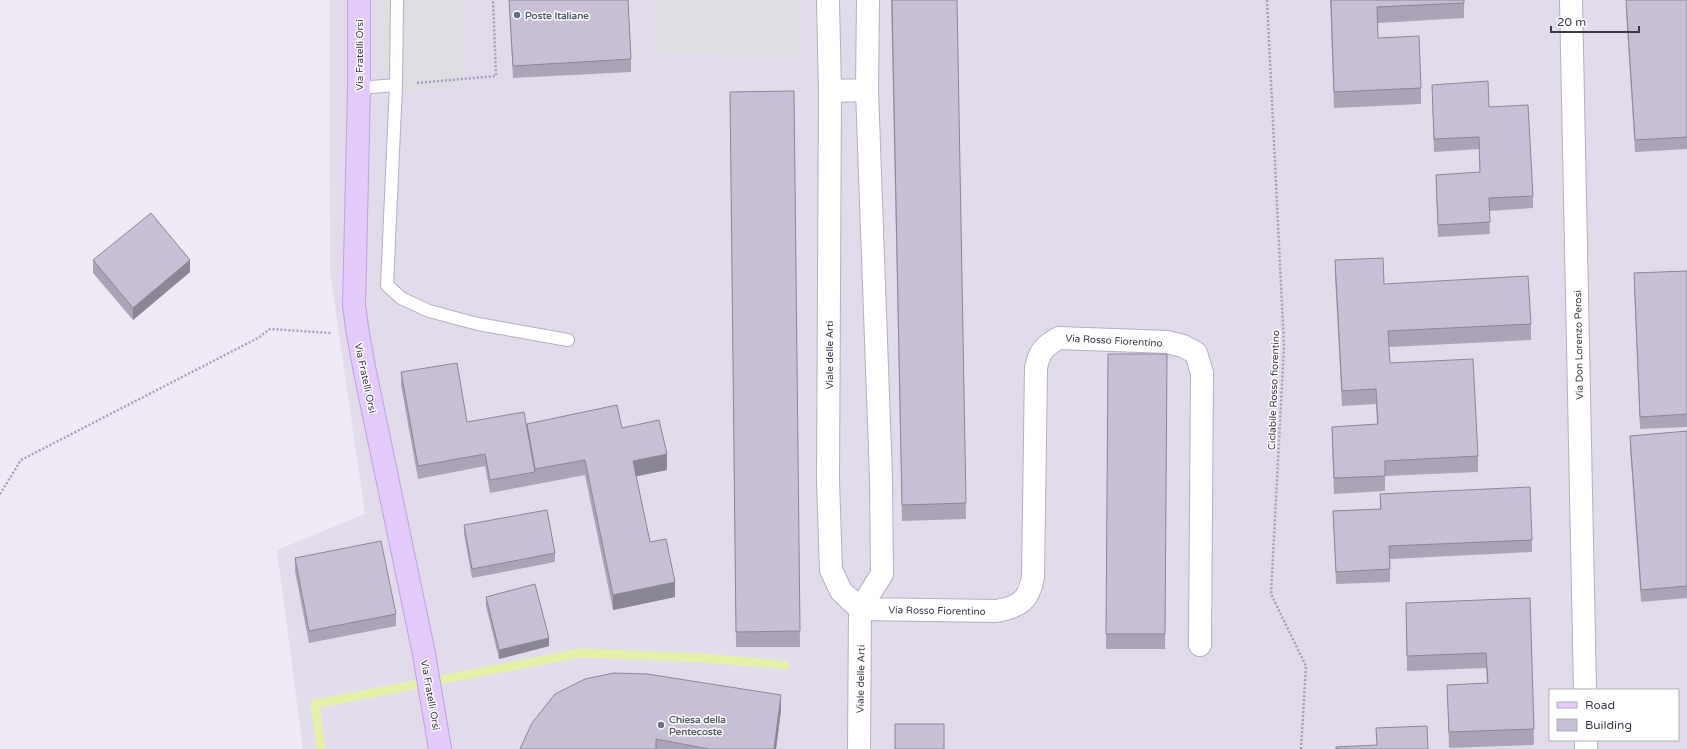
<svg xmlns="http://www.w3.org/2000/svg" width="1687" height="749" viewBox="0 0 1687 749" font-family="'Varela Round',sans-serif">
<style>
.residential{fill:#e2dbec;fill-rule:evenodd}
.parking{fill:#dfdee3}
.lines{fill:none;stroke-linecap:round;stroke-linejoin:round}
.stream{stroke:#e4efa7;stroke-width:9}
.lane-casing{stroke:#b6afc2;stroke-width:14}
.street-casing{stroke:#b6afc2;stroke-width:24}
.secondary-casing{stroke:#c0a2df;stroke-width:24}
.path{stroke:#ab9dc1;stroke-width:2.5;stroke-dasharray:2 2;stroke-linecap:butt}
.lane{stroke:#fff;stroke-width:12}
.street{stroke:#fff;stroke-width:22}
.secondary{stroke:#e4cafd;stroke-width:22}
.wall{fill:#aba4b8}
.shaded-wall{fill:#8b8696}
.building{fill:#c7bfd6;stroke:#8b8696}
.service-dot{fill:#5c6f8a;stroke:#fff;stroke-width:1.5}
.worship-dot{fill:#6b7280;stroke:#fff;stroke-width:1.5}
.labels{text-anchor:middle;stroke-width:3;stroke-linejoin:round;paint-order:stroke}
.service-label{font-size:10px;font-weight:bold;fill:#4e5e75;stroke:#fff;text-anchor:start}
.street-label{font-size:10px;fill:#3d3748;stroke:#fff}
.worship-label{font-size:10px;font-weight:bold;fill:#5b616d;stroke:#fff;text-anchor:start}
</style>
<rect width="100%" height="100%" fill="#eee9f4"/>
<path class="residential" d="M329,0H1687V749H303L277,550L365,514L330,271ZM1550,690H1678V740H1550Z"/>
<path class="parking" d="M381,0H461L463,85L381,94Z
M656,0H797V55L655,54Z"/>
<g class="lines">
<path class="stream" d="M321,749L315,704L580,653L705,658L785,665"/>
<defs>
<path id="lane" d="M396,85L387,285L401,298L429,311L478,324L568,340
M359,88L396,85L397,0"/>
<path id="street" d="M828,0L830,91L828,481L831,570L841,591L860,609
M1571,0L1585,690
M830,91L867,90
M860,609L996,611C1020,607 1029,600 1033,577L1036,368C1039,352 1044,346 1059,338L1167,342L1183,346L1196,353L1202,373L1200,645
M1586,740V749
M859,749L860,609L882,574L881,479L867,90L868,0"/>
<path id="secondary" d="M359,0V88L354,306L358,334L365,372L424,654L440,749"/>
</defs>
<use href="#lane" class="lane-casing"/>
<use href="#street" class="street-casing"/>
<use href="#secondary" class="secondary-casing"/>
<path class="path" d="M1267,0L1284,346L1271,594L1306,666L1301,749
M417,83L496,76L493,0
M0,494L21,460L258,338L270,329L331,333"/>
<use href="#lane" class="lane"/>
<use href="#street" class="street"/>
<use href="#secondary" class="secondary"/>
</g>
<path class="wall" d="M509,0H628L631,59V72L513,78Z
M891,0H957L966,519L902,521Z
M1330,0H1464V18L1378,23V38L1421,88V104L1334,108Z
M1626,0H1687V149L1635,152L1626,11Z
M1432,85L1489,107L1533,196V208L1489,211L1490,234L1438,237L1436,188V175L1480,173L1479,149L1434,152Z
M794,91L800,647H736L730,92Z
M93,260L190,272L133,320L93,273Z
M1335,260L1384,284L1531,324V340L1389,347L1390,363L1478,456V472L1385,476V491L1334,494L1332,442V427L1377,424L1376,404L1342,406L1335,276Z
M1687,271V427L1640,429L1634,286V273Z
M1108,354H1167L1165,649H1106Z
M401,372L467,422L527,427V424L622,428L667,470L636,476L650,542L675,597L613,610L585,475L490,493L485,466L418,479L401,385Z
M1687,431V598L1641,602L1630,448V436Z
M1380,494L1532,540V552L1390,559V582L1336,584L1333,511L1380,509Z
M464,525L555,553V562L472,578L464,534Z
M295,558L396,614V626L309,643L295,571Z
M486,597L549,646L499,659L486,606Z
M1530,598L1534,745L1449,748L1447,685L1487,683L1486,668L1407,671L1406,603Z
M781,710L776,749H520Z"/>
<path class="shaded-wall" d="M190,260V272L133,320V308Z
M667,454V470L633,477V461Z
M675,582V597L613,610V595Z
M549,638V646L499,659V650Z
M781,695V710L776,749H774Z"/>
<path class="building" d="M509,0H628L631,59L513,66Z
M892,0H957L966,503L902,505Z
M1331,0H1464V3L1377,7L1378,38L1419,36L1421,88L1334,92Z
M1626,0H1687V137L1635,140Z
M1488,81L1489,107L1528,105L1533,196L1489,198L1490,222L1438,225L1436,175L1480,172L1479,137L1434,139L1432,85Z
M794,91L800,631L736,632L730,92Z
M151,213L190,260L133,308L93,260Z
M1383,258L1384,284L1528,276L1531,324L1388,331L1390,363L1473,359L1478,456L1385,461V476L1334,478L1332,427L1378,424L1376,389L1342,391L1335,260Z
M1687,271V414L1640,417L1634,273Z
M1108,354H1167L1165,634H1106Z
M457,363L467,422L524,412L535,472L490,480L485,454L418,466L401,372Z
M617,405L622,428L659,420L667,454L633,461L650,542L666,539L675,582L613,595L585,460L535,469L527,424Z
M1687,431V586L1641,590L1630,436Z
M1530,487L1532,540L1389,546L1390,569L1336,572L1333,511L1381,509L1380,494Z
M547,510L555,553L472,569L464,525Z
M381,541L396,614L309,631L295,558Z
M535,584L549,638L499,650L486,597Z
M1530,598L1534,729L1449,732L1447,685L1488,683L1486,653L1407,656L1406,603Z
M614,673L647,674L781,695L774,749H709L656,739V749H520L532,723L555,694L585,679Z
M895,724H944V749H895Z
M1427,726L1428,749H1336V747L1377,745L1376,728Z"/>
<circle class="service-dot" cx="517" cy="15" r="4"/>
<circle class="worship-dot" cx="661" cy="725" r="4"/>
<g class="labels">
<g class="service-label">
<text x="525" y="19">Poste Italiane</text>
</g>
<g class="street-label">
<text transform="translate(359 55) rotate(-90)" y="4">Via Fratelli Orsi</text>
<text transform="translate(1114 340) rotate(3)" y="4">Via Rosso Fiorentino</text>
<text transform="translate(1578 345) rotate(-91)" y="4">Via Don Lorenzo Perosi</text>
<text transform="translate(829 355) rotate(-90)" y="4">Viale delle Arti</text>
<text transform="translate(366 378) rotate(78)" y="4">Via Fratelli Orsi</text>
<text transform="translate(1273 390) rotate(-88)" y="4">Ciclabile Rosso fiorentino</text>
<text transform="translate(937 610) rotate(1)" y="4">Via Rosso Fiorentino</text>
<text transform="translate(860 679) rotate(-89)" y="4">Viale delle Arti</text>
<text transform="translate(431 695) rotate(80)" y="4">Via Fratelli Orsi</text>
</g>
<g class="worship-label">
<text x="669" y="723">Chiesa della<tspan x="669" dy="12">Pentecoste</tspan></text>
</g>
</g>
<rect x="1549" y="689" width="130" height="52" fill="#ffffff" stroke="#b1afb6"/>
<rect x="1557" y="702" width="20" height="6" fill="#e4cafd" stroke="#b1afb6"/>
<text x="1585" y="709" font-size="12" fill="#3d3748">Road</text>
<rect x="1557" y="719" width="20" height="12" fill="#c7bfd6" stroke="#b1afb6"/>
<text x="1585" y="729" font-size="12" fill="#3d3748">Building</text>
<path d="M1551 26v6h88v-6" fill="none" stroke="#3d3748" stroke-width="2"/>
<text x="1557" y="26" font-size="12" fill="#3d3748" stroke="#ffffff" stroke-width="3" paint-order="stroke">20 m</text>
</svg>
